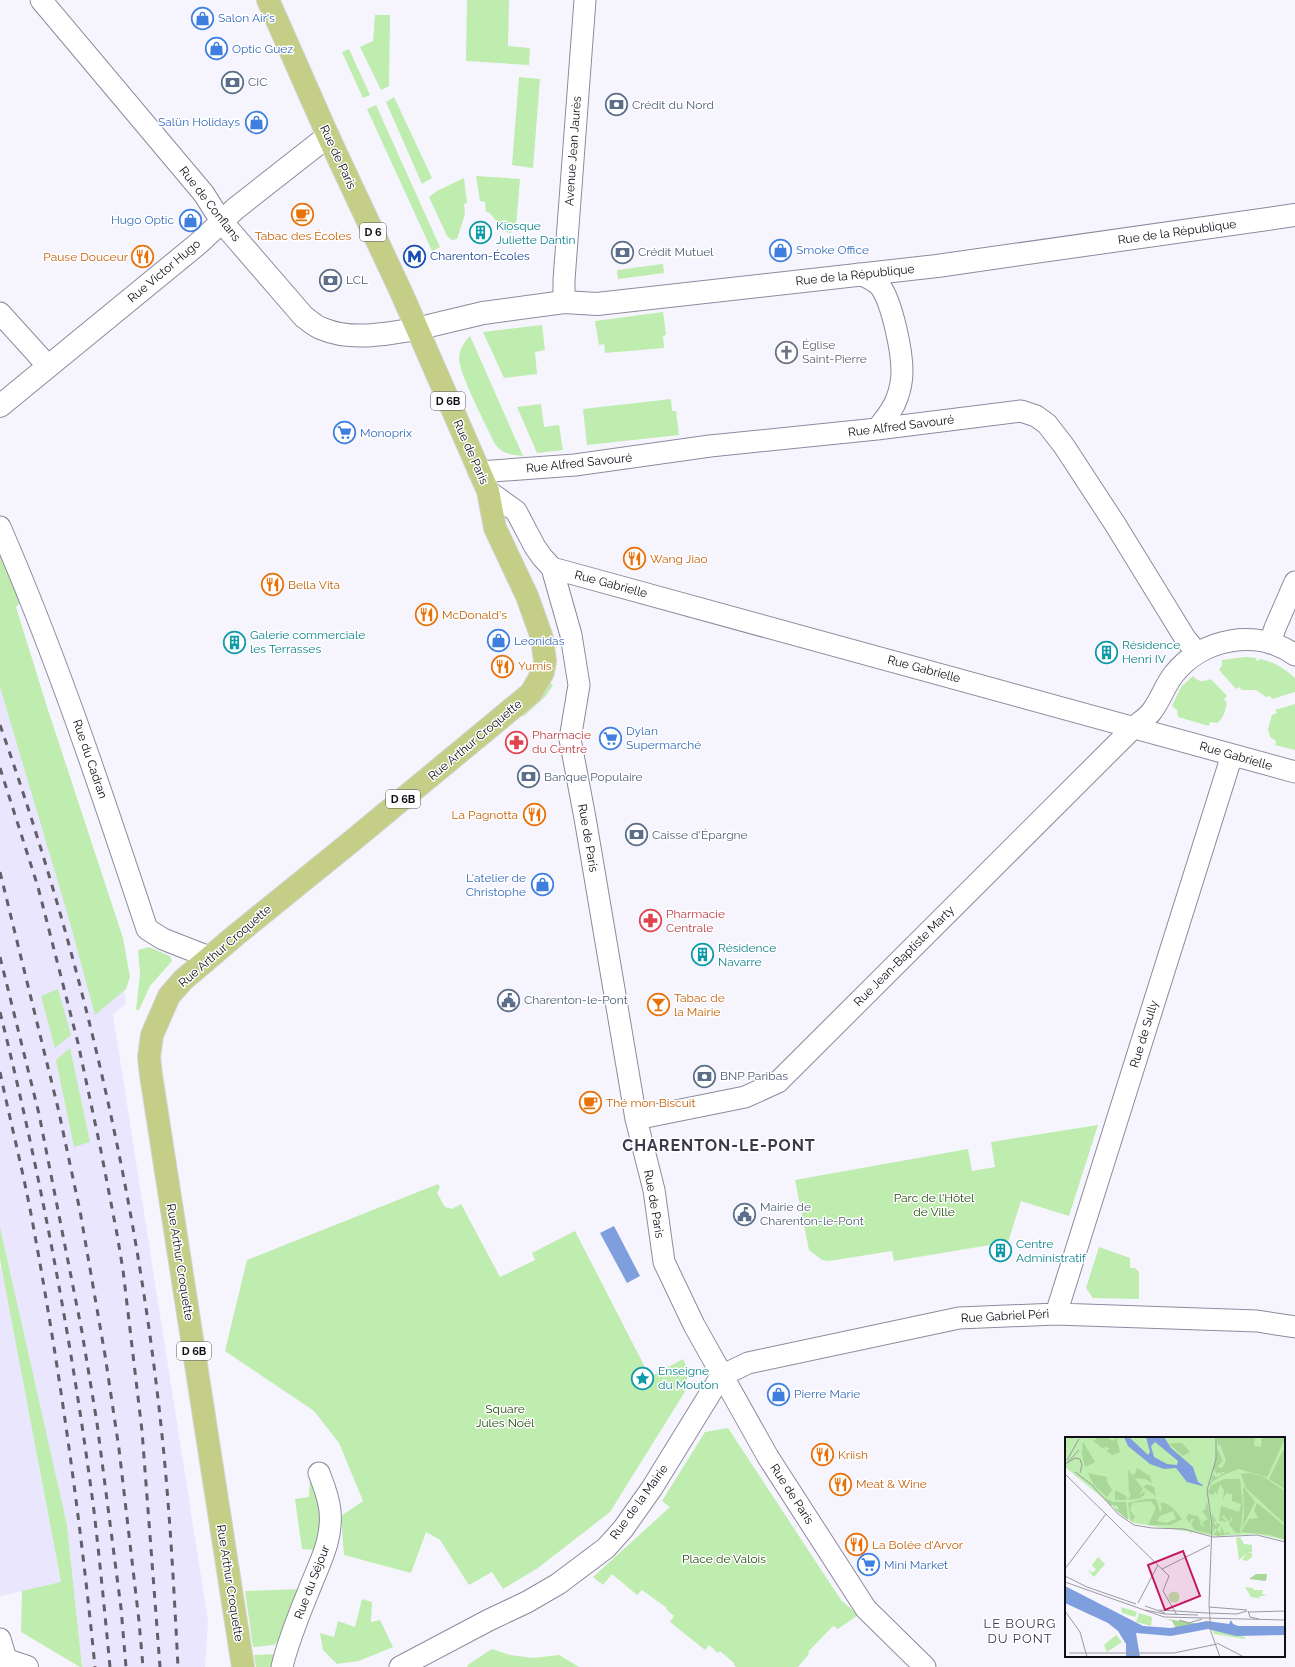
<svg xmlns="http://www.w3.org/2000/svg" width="1295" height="1667" viewBox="0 0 1295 1667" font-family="Raleway,sans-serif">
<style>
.built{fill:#e9e6fe}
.green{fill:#bfecaf}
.water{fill:#7e9edd}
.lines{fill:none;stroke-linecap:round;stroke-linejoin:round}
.minor-casing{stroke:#8d8a9f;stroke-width:23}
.tertiary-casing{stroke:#8d8a9f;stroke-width:24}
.secondary-casing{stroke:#8d8a9f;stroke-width:24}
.primary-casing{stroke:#d4d4d5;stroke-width:24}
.minor{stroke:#fff;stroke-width:21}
.tertiary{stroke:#fff;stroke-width:22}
.secondary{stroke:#fff;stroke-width:22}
.primary{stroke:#c5ce86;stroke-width:22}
.rail{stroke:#615f68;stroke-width:3;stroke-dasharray:7 7;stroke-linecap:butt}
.labels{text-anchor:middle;stroke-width:3;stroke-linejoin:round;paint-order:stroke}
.shield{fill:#fff;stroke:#58565c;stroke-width:1}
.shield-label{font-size:11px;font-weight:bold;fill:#100e16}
.shop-label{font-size:12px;fill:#366cbe;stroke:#fff;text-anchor:start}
.service-label{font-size:12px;fill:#4e5e75;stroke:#fff;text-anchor:start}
.street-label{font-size:12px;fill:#100e16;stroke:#fff}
.culture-label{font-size:12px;fill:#0d838f;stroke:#fff;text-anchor:start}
.food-label{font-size:12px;fill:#c56008;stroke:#fff;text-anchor:start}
.transit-label{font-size:12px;fill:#164399;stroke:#fff;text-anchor:start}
.worship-label{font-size:12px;fill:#5b616d;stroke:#fff;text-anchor:start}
.health-label{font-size:12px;fill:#be3a42;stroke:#fff;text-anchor:start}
.park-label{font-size:12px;fill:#204a09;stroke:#fff}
.neighbourhood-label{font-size:13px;letter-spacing:1px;fill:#3b394b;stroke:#fff}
.district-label{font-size:16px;font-weight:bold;letter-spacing:1px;fill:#3b394b;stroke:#fff}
.inset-road{fill:none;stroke:#9a99a1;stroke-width:1}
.view{fill:#c2185b;fill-opacity:0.15;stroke:#c2185b;stroke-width:2}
.inset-edge{fill:none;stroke:#100e16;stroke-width:2}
</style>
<rect width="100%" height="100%" fill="#f6f5fe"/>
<path class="built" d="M0,640L123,985L126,1003L113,1015L208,1621L205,1667H82L67,1525L0,1227Z
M0,1267L2,1270L61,1583L0,1596Z"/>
<path class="green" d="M467,0H509L508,46L530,48L529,65L466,61Z
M375,15H390L389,86L381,90L360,47L373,41Z
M349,49L370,95L363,98L342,52Z
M519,77L540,79L533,168L512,165Z
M394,97L432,178L422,184L386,102Z
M376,105L440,247L432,251L367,109Z
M476,176L520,179L516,226L511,233L505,232L490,213L486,212L485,202L480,201Z
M464,178L467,203L464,204L465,214L457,239L452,240L447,236L429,197L437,191Z
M663,264L664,273L618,279L617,270Z
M663,312L666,335L663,336L664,348L605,353L604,344L599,345L595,321Z
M542,325L545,350L535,352L537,374L504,378L483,332Z
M470,336L523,456C512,455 502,454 495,444C487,427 459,374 459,358C460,349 464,342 470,336Z
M671,399L672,411H676L679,435L587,445L583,409Z
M541,404L544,427L559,425L563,450L537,453L517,407Z
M0,548L23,600L16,607L48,710L123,938L130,977L126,989L95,1015L69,919L0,687Z
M1245,657L1256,658V660L1259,661V659C1273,661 1285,669 1295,678V692L1272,699L1270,696L1266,697L1256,690H1242L1239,687L1236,689L1219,670L1222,665V660Z
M1193,676C1197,682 1204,682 1211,679L1227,696L1224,699L1227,703C1225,711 1224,718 1217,723L1210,722L1209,726L1178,717L1177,710L1172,706L1181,687Z
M550,682L553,685L545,697L524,716L519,715L542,696Z
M1295,704V750L1275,745L1276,741L1270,737L1268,729L1272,715L1277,713L1275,710Z
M149,947L170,956L172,961L150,986L139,1010H136L140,974L138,950Z
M58,989L71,1035L55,1048L41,996Z
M70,1048L90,1142L74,1147L56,1060Z
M1098,1125L1069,1216L1021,1201L1008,1242L894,1261L892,1251L829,1261L822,1260L809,1250L795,1180L968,1149L972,1171L995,1167L991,1142Z
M438,1184L440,1187L437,1193L445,1207L452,1209L461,1204L500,1277L535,1260L532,1253L575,1231L650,1377L683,1359L688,1370L686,1390L610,1512L538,1568L503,1589L492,1572L469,1585L440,1540L426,1532L411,1573L344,1555L341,1516L363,1501L339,1443L314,1411L225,1351L247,1260Z
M0,1227L67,1525L82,1667H80L21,1632L22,1591L61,1582L0,1260Z
M1099,1247L1130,1258V1268H1135L1139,1272V1299L1093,1298L1086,1288Z
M728,1428L841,1600L858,1615L838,1629L833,1626L808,1652L809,1654L798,1667H736L734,1665V1663L720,1651L718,1653L709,1645L705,1650L670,1622L674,1616L666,1609L667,1608L642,1590L637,1595L612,1574L603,1585L593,1577L670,1507L662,1501L705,1432Z
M310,1477L322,1508L317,1550L302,1549L295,1499L309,1497Z
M301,1589L279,1640L274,1645L253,1647L245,1591Z
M362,1599L372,1602L371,1622L380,1620L393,1647L359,1661L337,1664L323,1650L320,1633L334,1637L338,1621L355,1627Z
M492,1649L510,1655L533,1658L559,1655L579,1667H467L469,1664Z
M275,1654L272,1667H256L254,1655Z"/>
<path class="water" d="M614,1226L640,1276L627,1283L600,1233Z"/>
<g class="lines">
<defs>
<path id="minor" d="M41,0L204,194L221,221
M859,274C867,277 874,280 880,286C892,302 902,351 902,371C902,380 900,390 897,398C893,410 885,419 877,429
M564,302V280L585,0
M0,313L48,366
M479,472L575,465L710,446L877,429L1021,411L1036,416L1047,424L1064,446L1115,524L1185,638L1197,653
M488,491L516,511L535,547L542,557L552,568L571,635L579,685L570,739L585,818L636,1119L654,1190L664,1262L694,1325L768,1457L866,1609L925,1667
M0,527C57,658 102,793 147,929L163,939L209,957
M552,568L1295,772
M1270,643L1275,628L1295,582
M636,1119L745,1097L778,1082L1134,727C1140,722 1148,717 1152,711C1161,699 1165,685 1174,674C1202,638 1258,628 1295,655
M1056,1314L1232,755
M721,1376L748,1363L959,1318L1056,1314L1257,1321L1295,1327
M0,1639L6,1659
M282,1667C288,1641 299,1615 309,1590C319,1564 333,1540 330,1511C329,1498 324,1486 319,1473
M400,1667L489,1620L527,1602L558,1584L606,1548L623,1529L652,1488L721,1376"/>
<path id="tertiary" d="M221,221L304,317C310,321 316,327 323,329C351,341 387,334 416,329
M0,406L199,243L235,209L328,136"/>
<path id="secondary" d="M416,329L483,313L564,302L597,304L937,266L1295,215
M0,1658L27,1667"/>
<path id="primary" d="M243,1667L151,1075L149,1057L152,1035L169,996L183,980L236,935L352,841L531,693L543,672L545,661L542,638L527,596L495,528L488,491L402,294L328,136L268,0"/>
</defs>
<use href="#minor" class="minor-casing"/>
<use href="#tertiary" class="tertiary-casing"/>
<use href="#secondary" class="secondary-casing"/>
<use href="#primary" class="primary-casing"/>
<use href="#minor" class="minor"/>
<use href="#tertiary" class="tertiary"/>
<use href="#secondary" class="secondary"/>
<use href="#primary" class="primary"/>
<path class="rail" d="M0,725C81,955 137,1193 162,1435C170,1512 174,1590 178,1667
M0,768L38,887L78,1043L100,1146L117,1234L123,1270L142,1431L160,1667
M0,872L58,1108L80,1211L105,1355L119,1449L139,1621L143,1667
M0,957L39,1114L82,1332L97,1423L121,1608L126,1667
M0,1012C41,1176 72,1343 94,1511C100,1563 105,1615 110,1667
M0,1072C10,1120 22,1167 31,1214C59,1364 80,1515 95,1667"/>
</g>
<defs>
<symbol id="shop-ring" viewBox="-11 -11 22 22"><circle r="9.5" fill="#fff" stroke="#3f7fe0" stroke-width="1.5"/><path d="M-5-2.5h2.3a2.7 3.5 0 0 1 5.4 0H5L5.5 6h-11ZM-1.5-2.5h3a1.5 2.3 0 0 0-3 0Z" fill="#3f7fe0"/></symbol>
<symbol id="bank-ring" viewBox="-11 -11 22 22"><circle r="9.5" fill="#fff" stroke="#5c6f8a" stroke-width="1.5"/><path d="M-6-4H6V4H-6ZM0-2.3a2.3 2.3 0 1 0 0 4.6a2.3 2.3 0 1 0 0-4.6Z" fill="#5c6f8a"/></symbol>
<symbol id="cafe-ring" viewBox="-11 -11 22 22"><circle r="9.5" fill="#fff" stroke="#e8710a" stroke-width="1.5"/><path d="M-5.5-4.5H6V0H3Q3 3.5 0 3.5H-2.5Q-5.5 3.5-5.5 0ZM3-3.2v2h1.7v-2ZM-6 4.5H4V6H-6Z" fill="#e8710a"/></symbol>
<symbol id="building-ring" viewBox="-11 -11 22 22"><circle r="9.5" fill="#fff" stroke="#0f9aa8" stroke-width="1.5"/><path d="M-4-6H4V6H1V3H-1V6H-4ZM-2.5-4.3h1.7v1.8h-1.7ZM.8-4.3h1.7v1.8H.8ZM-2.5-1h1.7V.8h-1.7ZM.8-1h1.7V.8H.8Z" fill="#0f9aa8"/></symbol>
<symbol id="metro-ring" viewBox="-11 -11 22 22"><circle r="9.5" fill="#fff" stroke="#1a4fb4" stroke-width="1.5"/><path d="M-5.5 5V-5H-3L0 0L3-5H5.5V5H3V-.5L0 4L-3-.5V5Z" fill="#1a4fb4"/></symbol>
<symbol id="restaurant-ring" viewBox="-11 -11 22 22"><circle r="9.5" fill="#fff" stroke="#e8710a" stroke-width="1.5"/><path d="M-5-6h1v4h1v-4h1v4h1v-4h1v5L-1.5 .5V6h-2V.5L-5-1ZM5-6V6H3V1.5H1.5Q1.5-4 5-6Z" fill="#e8710a"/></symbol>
<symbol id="church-ring" viewBox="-11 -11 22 22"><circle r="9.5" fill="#fff" stroke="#6b7280" stroke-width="1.5"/><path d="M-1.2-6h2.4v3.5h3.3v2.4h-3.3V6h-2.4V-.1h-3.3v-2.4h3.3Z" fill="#6b7280"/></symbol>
<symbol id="supermarket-ring" viewBox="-11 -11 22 22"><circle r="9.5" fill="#fff" stroke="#3f7fe0" stroke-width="1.5"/><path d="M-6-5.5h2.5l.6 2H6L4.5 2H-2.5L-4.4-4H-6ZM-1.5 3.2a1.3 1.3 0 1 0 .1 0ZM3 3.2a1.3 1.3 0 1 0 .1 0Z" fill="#3f7fe0"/></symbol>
<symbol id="pharmacy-ring" viewBox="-11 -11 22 22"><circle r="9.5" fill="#fff" stroke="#e0444e" stroke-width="1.5"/><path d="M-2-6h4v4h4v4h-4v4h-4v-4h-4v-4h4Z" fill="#e0444e"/></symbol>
<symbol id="civic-ring" viewBox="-11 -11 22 22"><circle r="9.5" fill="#fff" stroke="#5c6f8a" stroke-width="1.5"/><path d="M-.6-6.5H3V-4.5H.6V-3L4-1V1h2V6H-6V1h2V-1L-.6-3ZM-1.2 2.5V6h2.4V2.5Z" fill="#5c6f8a"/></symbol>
<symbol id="bar-ring" viewBox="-11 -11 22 22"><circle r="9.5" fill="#fff" stroke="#e8710a" stroke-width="1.5"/><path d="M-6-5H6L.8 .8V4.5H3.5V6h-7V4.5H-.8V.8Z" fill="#e8710a"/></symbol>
<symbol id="sight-ring" viewBox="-11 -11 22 22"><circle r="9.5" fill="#fff" stroke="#0f9aa8" stroke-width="1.5"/><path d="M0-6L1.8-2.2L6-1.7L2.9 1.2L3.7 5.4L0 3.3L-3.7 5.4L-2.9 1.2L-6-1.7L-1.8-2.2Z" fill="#0f9aa8"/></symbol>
</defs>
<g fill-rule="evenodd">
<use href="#shop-ring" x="190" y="6" width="25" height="25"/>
<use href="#shop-ring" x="204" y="36" width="25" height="25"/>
<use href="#bank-ring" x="220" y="70" width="25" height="25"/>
<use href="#bank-ring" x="604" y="92" width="25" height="25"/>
<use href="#shop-ring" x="244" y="110" width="25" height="25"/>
<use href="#cafe-ring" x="290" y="202" width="25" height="25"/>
<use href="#shop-ring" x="178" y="208" width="25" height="25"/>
<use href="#building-ring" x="468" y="220" width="25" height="25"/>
<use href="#shop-ring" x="768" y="238" width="25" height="25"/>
<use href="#bank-ring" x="610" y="240" width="25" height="25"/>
<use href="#metro-ring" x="402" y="244" width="25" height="25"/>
<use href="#restaurant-ring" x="130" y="244" width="25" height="25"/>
<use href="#bank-ring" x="318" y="268" width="25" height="25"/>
<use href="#church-ring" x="774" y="340" width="25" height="25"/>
<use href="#supermarket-ring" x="332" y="420" width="25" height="25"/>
<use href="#restaurant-ring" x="622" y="546" width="25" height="25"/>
<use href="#restaurant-ring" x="260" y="572" width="25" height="25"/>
<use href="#restaurant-ring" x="414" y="602" width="25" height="25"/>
<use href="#shop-ring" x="486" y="628" width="25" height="25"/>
<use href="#building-ring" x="222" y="630" width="25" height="25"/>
<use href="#building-ring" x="1094" y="640" width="25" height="25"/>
<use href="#restaurant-ring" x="490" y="654" width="25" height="25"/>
<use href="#supermarket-ring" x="598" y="726" width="25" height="25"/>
<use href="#pharmacy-ring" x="504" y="730" width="25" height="25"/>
<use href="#bank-ring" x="516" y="764" width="25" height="25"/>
<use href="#restaurant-ring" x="522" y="802" width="25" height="25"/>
<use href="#bank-ring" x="624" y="822" width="25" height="25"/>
<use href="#shop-ring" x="530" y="872" width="25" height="25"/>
<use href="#pharmacy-ring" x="638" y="908" width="25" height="25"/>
<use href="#building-ring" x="690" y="942" width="25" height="25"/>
<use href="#civic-ring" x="496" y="988" width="25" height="25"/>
<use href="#bar-ring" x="646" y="992" width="25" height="25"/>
<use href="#bank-ring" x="692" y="1064" width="25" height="25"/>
<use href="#cafe-ring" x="578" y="1090" width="25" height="25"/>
<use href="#civic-ring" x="732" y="1202" width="25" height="25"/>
<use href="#building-ring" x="988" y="1238" width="25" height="25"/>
<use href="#sight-ring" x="630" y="1366" width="25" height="25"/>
<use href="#shop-ring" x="766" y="1382" width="25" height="25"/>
<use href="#restaurant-ring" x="810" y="1442" width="25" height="25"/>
<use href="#restaurant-ring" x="828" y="1472" width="25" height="25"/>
<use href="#restaurant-ring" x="844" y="1532" width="25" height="25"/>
<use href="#supermarket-ring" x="856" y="1552" width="25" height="25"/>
</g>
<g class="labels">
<g class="shield">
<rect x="360" y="223" width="26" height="18" rx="3"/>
<rect x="431" y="392" width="34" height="18" rx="3"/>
<rect x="386" y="790" width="34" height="18" rx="3"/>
<rect x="177" y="1342" width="34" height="18" rx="3"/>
</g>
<g class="shield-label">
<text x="373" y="236">D 6</text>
<text x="448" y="405">D 6B</text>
<text x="403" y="803">D 6B</text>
<text x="194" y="1355">D 6B</text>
</g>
<g class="shop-label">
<text x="218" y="22">Salon Air's</text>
<text x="232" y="53">Optic Guez</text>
<text x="240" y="126" text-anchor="end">Salün Holidays</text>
<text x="174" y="224" text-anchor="end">Hugo Optic</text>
<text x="796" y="254">Smoke Office</text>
<text x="360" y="437">Monoprix</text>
<text x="514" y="645">Leonidas</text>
<text x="626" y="735">Dylan<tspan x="626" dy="14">Supermarché</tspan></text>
<text x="526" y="882" text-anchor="end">L'atelier de<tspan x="526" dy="14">Christophe</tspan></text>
<text x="794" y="1398">Pierre Marie</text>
<text x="884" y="1569">Mini Market</text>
</g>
<g class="service-label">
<text x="248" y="86">CIC</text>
<text x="632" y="109">Crédit du Nord</text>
<text x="638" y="256">Crédit Mutuel</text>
<text x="346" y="284">LCL</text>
<text x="544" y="781">Banque Populaire</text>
<text x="652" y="839">Caisse d'Épargne</text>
<text x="524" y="1004">Charenton-le-Pont</text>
<text x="720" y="1080">BNP Paribas</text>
<text x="760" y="1211">Mairie de<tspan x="760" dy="14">Charenton-le-Pont</tspan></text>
</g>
<g class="street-label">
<text transform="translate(573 151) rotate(-86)" y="4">Avenue Jean Jaurès</text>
<text transform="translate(338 157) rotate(65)" y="4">Rue de Paris</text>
<text transform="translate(210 204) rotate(52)" y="4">Rue de Conflans</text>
<text transform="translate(1177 232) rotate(-8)" y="4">Rue de la République</text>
<text transform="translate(164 271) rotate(-40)" y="4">Rue Victor Hugo</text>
<text transform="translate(855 275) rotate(-6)" y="4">Rue de la République</text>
<text transform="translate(901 426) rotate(-7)" y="4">Rue Alfred Savouré</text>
<text transform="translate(471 452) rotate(66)" y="4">Rue de Paris</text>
<text transform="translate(579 463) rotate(-6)" y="4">Rue Alfred Savouré</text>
<text transform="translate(611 584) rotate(15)" y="4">Rue Gabrielle</text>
<text transform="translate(924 669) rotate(15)" y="4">Rue Gabrielle</text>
<text transform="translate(475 740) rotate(-40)" y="4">Rue Arthur Croquette</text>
<text transform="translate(1236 756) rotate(16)" y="4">Rue Gabrielle</text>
<text transform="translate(90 759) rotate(71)" y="4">Rue du Cadran</text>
<text transform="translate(588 838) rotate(80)" y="4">Rue de Paris</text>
<text transform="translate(225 946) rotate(-41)" y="4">Rue Arthur Croquette</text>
<text transform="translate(904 956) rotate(-45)" y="4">Rue Jean-Baptiste Marty</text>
<text transform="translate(1144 1034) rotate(-73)" y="4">Rue de Sully</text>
<text transform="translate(654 1204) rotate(80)" y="4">Rue de Paris</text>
<text transform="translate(180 1262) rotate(81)" y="4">Rue Arthur Croquette</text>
<text transform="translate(1005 1316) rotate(-3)" y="4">Rue Gabriel Péri</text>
<text transform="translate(792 1494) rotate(57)" y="4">Rue de Paris</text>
<text transform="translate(639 1502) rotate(-54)" y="4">Rue de la Mairie</text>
<text transform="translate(312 1582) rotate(-69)" y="4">Rue du Séjour</text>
<text transform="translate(230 1583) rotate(81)" y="4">Rue Arthur Croquette</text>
</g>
<g class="culture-label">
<text x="496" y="230">Kiosque<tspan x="496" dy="14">Juliette Dantin</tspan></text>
<text x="250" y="639">Galerie commerciale<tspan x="250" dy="14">les Terrasses</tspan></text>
<text x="1122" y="649">Résidence<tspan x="1122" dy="14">Henri IV</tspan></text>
<text x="718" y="952">Résidence<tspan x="718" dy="14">Navarre</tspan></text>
<text x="1016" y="1248">Centre<tspan x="1016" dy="14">Administratif</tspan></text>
<text x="658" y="1375">Enseigne<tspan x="658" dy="14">du Mouton</tspan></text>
</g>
<g class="food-label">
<text x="303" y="240" text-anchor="middle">Tabac des Écoles</text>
<text x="128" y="261" text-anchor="end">Pause Douceur</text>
<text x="650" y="563">Wang Jiao</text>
<text x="288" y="589">Bella Vita</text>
<text x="442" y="619">McDonald's</text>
<text x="518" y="670">Yumis</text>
<text x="518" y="819" text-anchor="end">La Pagnotta</text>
<text x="674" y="1002">Tabac de<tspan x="674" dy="14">la Mairie</tspan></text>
<text x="606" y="1107">Thé mon Biscuit</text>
<text x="838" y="1459">Kriish</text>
<text x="856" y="1488">Meat &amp; Wine</text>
<text x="872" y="1549">La Bolée d'Arvor</text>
</g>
<g class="transit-label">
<text x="430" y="260">Charenton-Écoles</text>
</g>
<g class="worship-label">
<text x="802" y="349">Église<tspan x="802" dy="14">Saint-Pierre</tspan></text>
</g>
<g class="health-label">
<text x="532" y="739">Pharmacie<tspan x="532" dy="14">du Centre</tspan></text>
<text x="666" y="918">Pharmacie<tspan x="666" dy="14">Centrale</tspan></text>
</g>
<g class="park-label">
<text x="934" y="1202">Parc de l'Hôtel<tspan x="934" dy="14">de Ville</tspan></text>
<text x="505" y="1413">Square<tspan x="505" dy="14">Jules Noël</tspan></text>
<text x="724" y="1563">Place de Valois</text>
</g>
<g class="neighbourhood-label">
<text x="1020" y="1628">LE BOURG<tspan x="1020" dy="15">DU PONT</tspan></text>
</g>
<g class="district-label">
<text x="719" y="1151">CHARENTON-LE-PONT</text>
</g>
</g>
<g transform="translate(1065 1437)">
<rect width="220" height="220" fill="#f6f5fe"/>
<path d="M0,0H220V103L192,97L150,99L128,95L124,98L126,95L68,86L0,30ZM175,100L179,107L187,108V115L183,116H187V120L182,124L177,123L181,117L174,123L171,101ZM33,120L40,127L29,140L24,135V132L26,136L31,133L27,128ZM180,150L188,151V153H198L197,157L202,158L193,160L196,162L186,160ZM103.5 160a5.5 5.5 0 1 1 11 0a5.5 5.5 0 1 1-11 0ZM56,170L72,175L70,180L57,176ZM74,176L87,180L86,189L71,185ZM147,192L180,200V202L149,197ZM51,198L57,205L42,215L39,208Z" fill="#bfecaf"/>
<path d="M34,0H40L48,4L51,0L55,15L47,18L41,13L45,12L40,9V12L37,11L28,4ZM152,0H190L189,9L196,10L197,0H220V2L202,40L174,32L158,38L147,45L144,51L148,37L151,40L155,39L160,35H156L157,38L153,35L152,38L150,33L148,36L152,11L158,24L152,30L157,31L161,24L155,7L153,9ZM18,5L30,25L20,30L17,17ZM110,6H117L125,15L118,19L104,7ZM218,13L220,16V52L204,42ZM72,31L85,39L87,46L80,42L69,41L67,37H70ZM63,33L78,52L74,58L80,54L79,59L75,60L77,61L63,63L66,57L64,56ZM23,36L42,40V45L47,53L42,60L29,48ZM184,36L197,39L220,54V87L181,51L176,37ZM159,42H175L178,71L175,96H171L164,87L167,83V79L164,85L159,78L157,80L162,85L154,84L156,69L174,75L176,67L167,64V57L161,56L158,63L159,53L155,47L152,58L150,54L149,58L144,57L143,54L147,48ZM82,47L89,50L91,59L78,50ZM178,49L190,65L177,91L179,78ZM50,53L61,59L62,63H50ZM39,60L48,65H61L63,83L48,71L54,73L53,69L50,68L48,70V66L46,69ZM80,62H91L95,75L97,72L94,63L96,67L98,65L107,70L117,82L106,88H83L91,71L86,64L67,66L65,73L70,80L66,85L63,66ZM108,74L111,82L101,86L92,84L95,79ZM142,64L145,80L146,97L130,93L126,87L129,82H126L125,86L121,81L123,77L133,79L135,84L137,81L135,86L140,91L137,85L143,82L137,74L140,73ZM192,66L220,89V103L206,98L176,95L184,82L193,81L189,73ZM147,77L151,83L149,86L152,89L151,85L155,88L152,93L156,97V89L159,96L161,97L163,95L165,97L153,99L148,97L152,94L150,91L148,95ZM191,137H202L201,144L184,142ZM101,182L129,186L130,187L111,191L107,184Z" fill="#a8d797" fill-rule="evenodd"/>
<path d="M59,0H64L83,18L85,15L81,0H99L106,11L128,30L133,45L138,48L137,49L122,45L111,31L99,32L85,27L63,9ZM90,5L113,24L112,28L102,27L89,20L86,9ZM0,149L78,189L106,191L142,184L164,187L166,183L168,187L173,189H220V198L171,199L143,192L106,199L71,196L75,220H61V207L53,194L43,186L0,166Z" fill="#7e9edd" fill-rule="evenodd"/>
<path class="inset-road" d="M151,0V22L142,53L147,88L144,168L146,195L155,220M2,23L14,2M2,26L10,21L15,22L17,28L15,36M0,28L14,13M10,35L27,48L53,77L69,88L87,91L119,92L148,100L192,98L220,105M0,37L104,139L98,154L112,178M0,132L41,77M97,132L145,108M0,139L22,150L71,167M0,145L99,180L220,183M73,166L93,128M80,169L100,176M144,170L182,173M80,173L100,177L133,178M94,173L142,176L172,177L182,174M0,174L15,195L22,220M183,174L185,180L194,182M184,175L220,174M114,183L124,186L137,182M152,206L179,220M4,216H109L152,207"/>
<path class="view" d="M118,114L135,159L100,173L83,128Z"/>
<rect width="220" height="220" class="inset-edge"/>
</g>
</svg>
